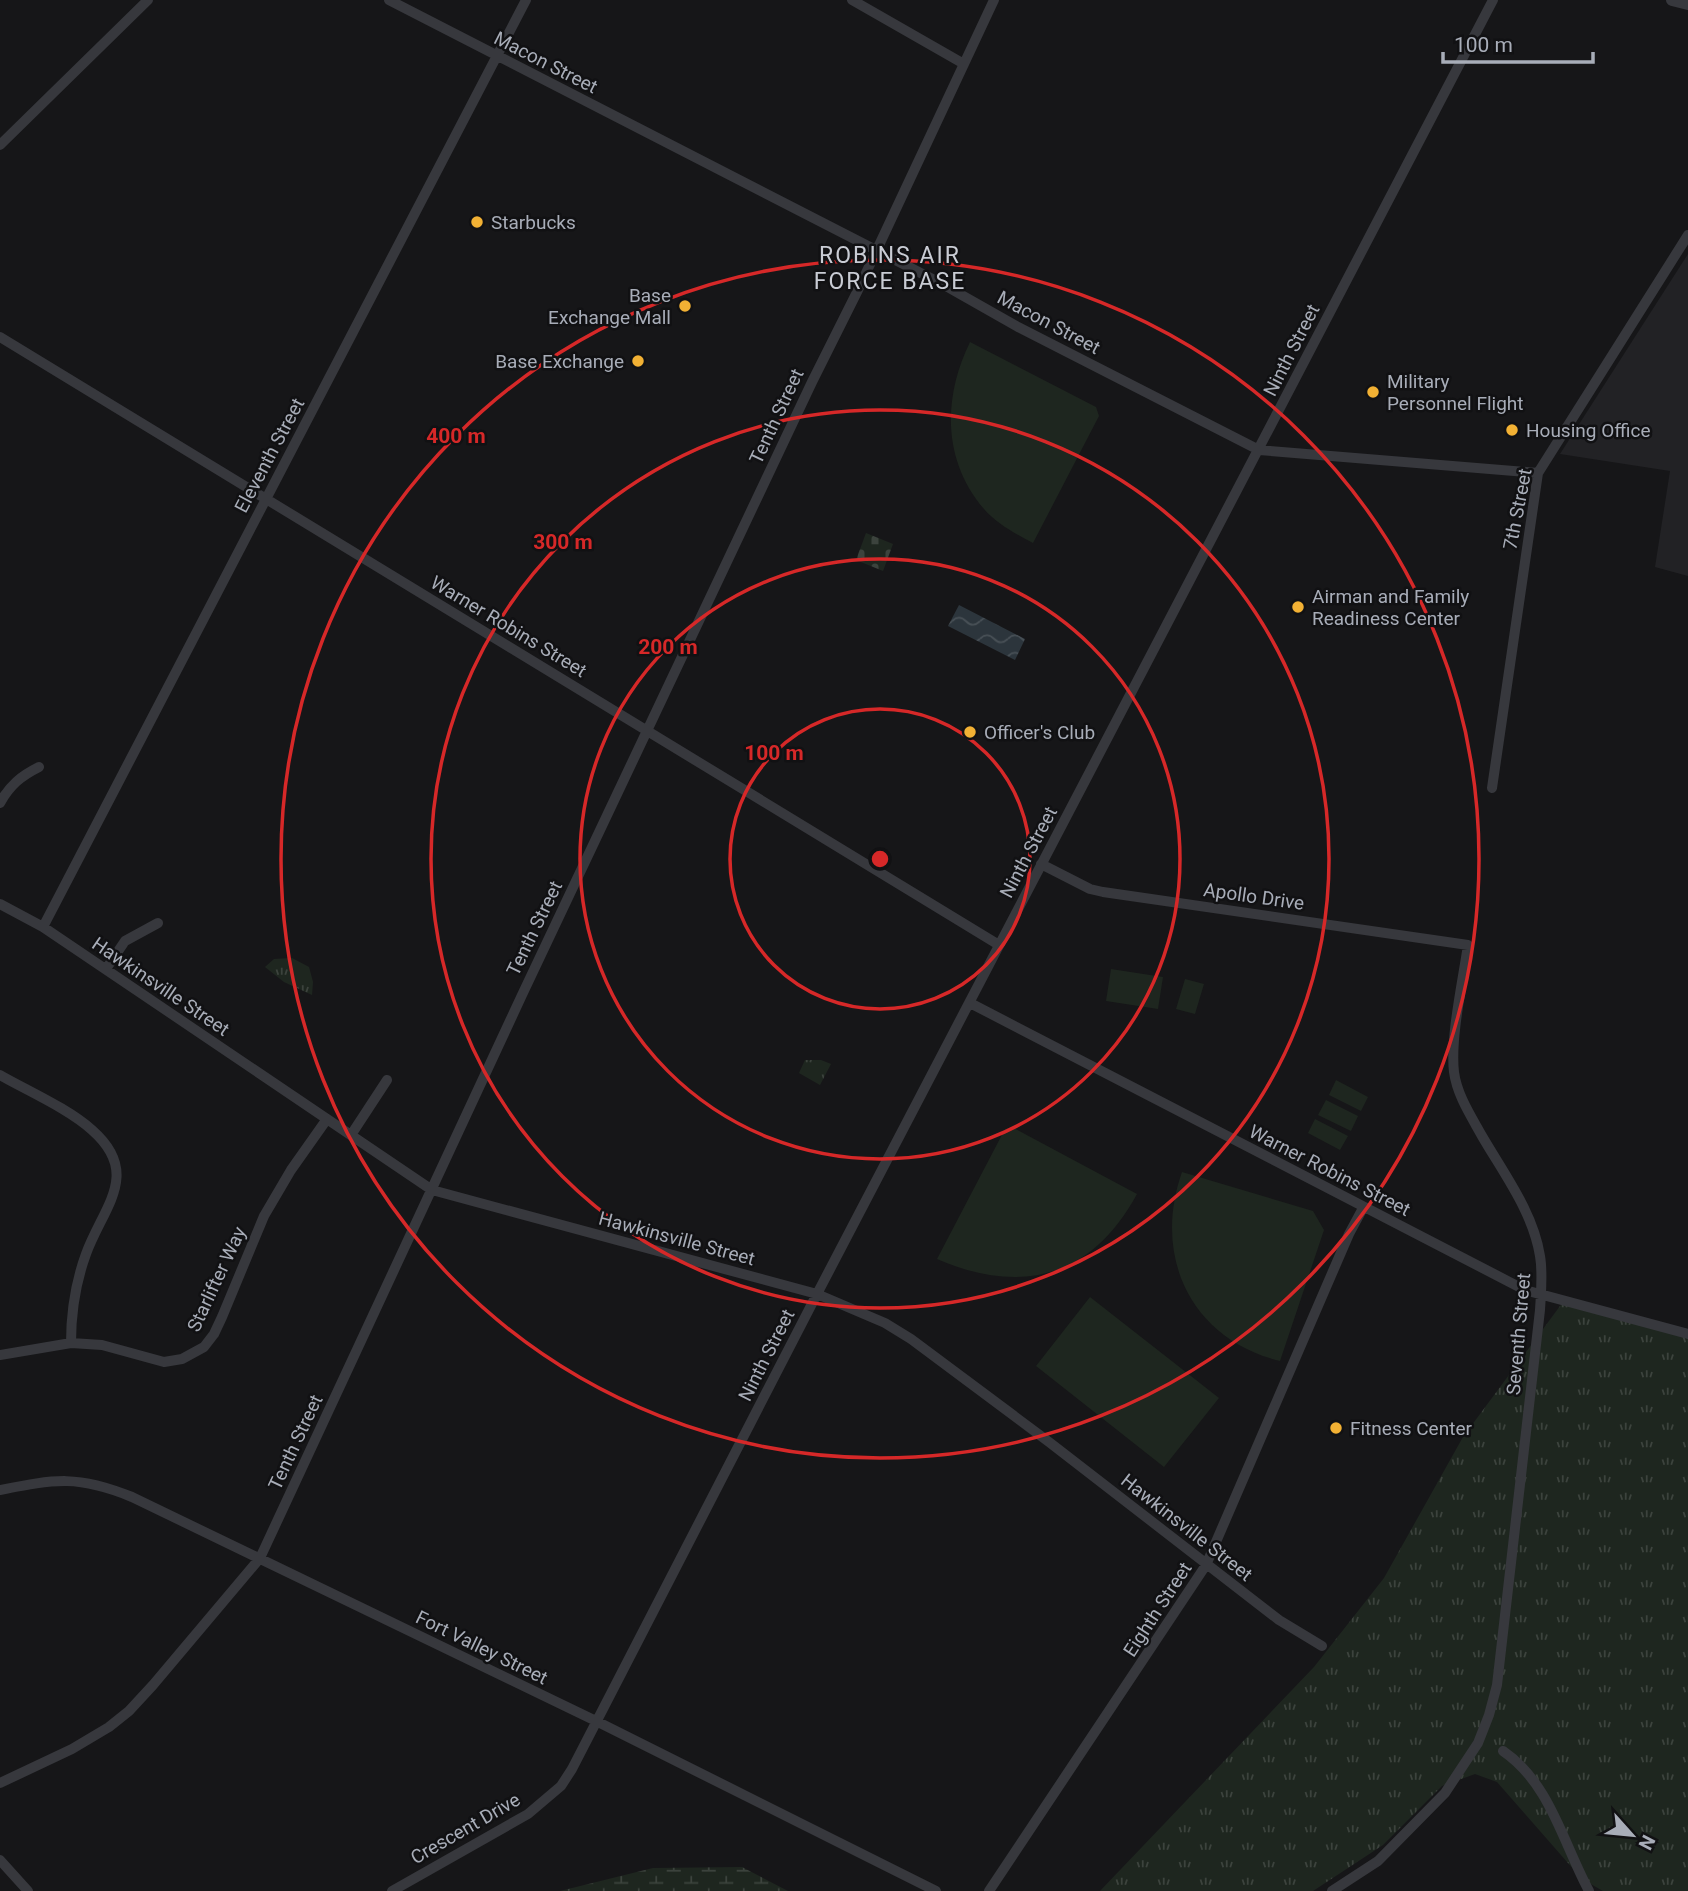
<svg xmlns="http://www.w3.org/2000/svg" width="1688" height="1891" viewBox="0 0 1688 1891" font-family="Roboto,sans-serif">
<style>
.built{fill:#222225}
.grass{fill:url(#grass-tufts)}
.wetland{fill:url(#wetland-marsh)}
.cemetery{fill:url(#cemetery-stones)}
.pitch{fill:#1e261f}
.water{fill:url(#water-waves)}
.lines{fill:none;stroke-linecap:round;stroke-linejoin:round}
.minor{stroke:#37383d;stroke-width:10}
.tertiary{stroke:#37383d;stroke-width:12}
.ring{fill:none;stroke:#d62828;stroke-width:3.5}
.poi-dot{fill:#f2b134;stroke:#111113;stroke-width:2.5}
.labels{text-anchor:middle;stroke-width:5;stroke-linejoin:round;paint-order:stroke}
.street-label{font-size:19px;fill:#a8adb8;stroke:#111113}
.poi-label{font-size:19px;fill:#a8adb8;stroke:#111113;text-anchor:start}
.quarter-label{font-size:23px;letter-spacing:2px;fill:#c9ccd4;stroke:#111113}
.centre{fill:#d62828;stroke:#111113;stroke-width:3.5}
.ring-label{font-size:21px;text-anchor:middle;font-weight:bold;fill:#d62828;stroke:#111113;stroke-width:5;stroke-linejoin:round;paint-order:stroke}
</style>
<defs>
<pattern id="grass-tufts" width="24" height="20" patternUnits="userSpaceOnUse" patternTransform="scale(1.75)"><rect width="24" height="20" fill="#1e261f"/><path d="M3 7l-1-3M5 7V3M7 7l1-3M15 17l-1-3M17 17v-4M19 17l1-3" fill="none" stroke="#3c433d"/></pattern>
<pattern id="wetland-marsh" width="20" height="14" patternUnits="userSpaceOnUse" patternTransform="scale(1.75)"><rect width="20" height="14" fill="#1e261f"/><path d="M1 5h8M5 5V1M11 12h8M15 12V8" fill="none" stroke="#3c433d"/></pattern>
<pattern id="cemetery-stones" width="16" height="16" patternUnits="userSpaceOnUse" patternTransform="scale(1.75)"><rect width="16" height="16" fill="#1e261f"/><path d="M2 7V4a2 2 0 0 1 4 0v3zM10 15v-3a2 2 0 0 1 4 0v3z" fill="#3c433d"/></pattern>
<pattern id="water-waves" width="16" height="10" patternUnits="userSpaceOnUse" patternTransform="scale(1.75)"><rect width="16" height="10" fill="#2c353c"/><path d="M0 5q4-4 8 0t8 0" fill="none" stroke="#485056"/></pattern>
</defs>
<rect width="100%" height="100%" fill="#161618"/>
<path class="built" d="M1688,254V576L1655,567L1670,471L1560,454Z"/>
<path class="grass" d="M292,958L309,967L313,982L312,995L284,982L265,967L274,959Z
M805,1060H821L831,1064L820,1085L799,1073Z
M1563,1302L1688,1331V1891H1603L1582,1879L1497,1782L1475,1774L1442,1786L1383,1845L1313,1891H1100L1314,1667L1384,1578L1463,1437Z"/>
<path class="wetland" d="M742,1867L788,1891H560L653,1868Z"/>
<path class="cemetery" d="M866,533L893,544L883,571L856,560Z"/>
<path class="pitch" d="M970,342L1096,407L1099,416L1033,543C1016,534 997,524 984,509C942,460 943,397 970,342Z
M1111,969L1163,977L1158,1009L1106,1001Z
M1185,979L1204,984L1195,1014L1176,1009Z
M1336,1080L1368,1097L1361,1111L1329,1095Z
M1326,1100L1358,1116L1351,1131L1318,1115Z
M1315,1119L1348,1136L1340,1150L1308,1133Z
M1012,1127L1137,1194C1092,1277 1022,1296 937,1259L1005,1129Z
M1182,1172L1313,1211L1324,1230L1280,1361C1191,1339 1152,1257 1182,1172Z
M1090,1297L1219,1398L1164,1467L1036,1366Z"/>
<path class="water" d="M959,605L1025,639L1015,660L948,626Z"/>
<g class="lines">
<path class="minor" d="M389,0L944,285L1018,327L1259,450L1538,473
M852,0L964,64
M0,145L148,0
M0,337L999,945
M1492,788L1538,473L1688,235
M0,803C10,785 21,776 39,767
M1041,864L1090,889L1103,892L1468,945C1463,980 1450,1038 1454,1072C1457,1095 1471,1116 1482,1136C1504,1174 1533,1212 1540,1256C1543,1273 1541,1292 1540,1310L1497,1685L1489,1715L1478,1743L1445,1793L1378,1861L1332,1891
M0,904L43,927L432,1190L817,1294L885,1323L911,1339L1049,1442L1279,1620L1322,1646
M43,927L526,0
M106,969L125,941L158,923
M970,1003L1525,1290L1688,1334
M0,1075C28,1091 69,1109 92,1130C142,1174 103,1207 86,1254C75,1284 71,1312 71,1343
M351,1135L387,1080
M0,1355L71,1343L102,1345L164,1362L182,1359L204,1347L214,1334L222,1317L264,1216L291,1170L327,1119
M0,1490C56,1479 78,1475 132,1497L596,1721L936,1891
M1503,1751C1550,1783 1563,1843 1589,1891
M0,1783L72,1749L109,1727L129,1711L153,1685L260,1558L522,995L812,382L858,290L994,0
M0,1860L28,1891
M392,1891L528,1814L561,1786L572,1769L817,1294L1493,0
M989,1891L1206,1565L1349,1234L1363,1208"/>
<path class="tertiary" d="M1672,0L1688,4"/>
</g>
<g class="ring">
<circle cx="880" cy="859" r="150"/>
<circle cx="880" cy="859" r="300"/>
<circle cx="880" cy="859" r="449"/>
<circle cx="880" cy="859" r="599"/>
</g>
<g class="poi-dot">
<circle cx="477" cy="222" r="7"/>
<circle cx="685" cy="306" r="7"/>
<circle cx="638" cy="361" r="7"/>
<circle cx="1373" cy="392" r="7"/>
<circle cx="1512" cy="430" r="7"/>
<circle cx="1298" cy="607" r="7"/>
<circle cx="970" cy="732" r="7"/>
<circle cx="1336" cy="1428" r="7"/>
</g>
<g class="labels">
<g class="street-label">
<text transform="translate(546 62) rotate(27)" y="7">Macon Street</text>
<text transform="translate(1049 322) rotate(28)" y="7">Macon Street</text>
<text transform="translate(1291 350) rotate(-63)" y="7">Ninth Street</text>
<text transform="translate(776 416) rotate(-65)" y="7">Tenth Street</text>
<text transform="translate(269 455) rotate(-62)" y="7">Eleventh Street</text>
<text transform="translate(1517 509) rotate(-79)" y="7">7th Street</text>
<text transform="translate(509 626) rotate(31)" y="7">Warner Robins Street</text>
<text transform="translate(1028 852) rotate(-62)" y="7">Ninth Street</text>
<text transform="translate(1254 896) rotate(8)" y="7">Apollo Drive</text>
<text transform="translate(534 928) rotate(-64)" y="7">Tenth Street</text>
<text transform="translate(161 986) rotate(34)" y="7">Hawkinsville Street</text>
<text transform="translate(1330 1170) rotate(27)" y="7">Warner Robins Street</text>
<text transform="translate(677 1238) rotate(15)" y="7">Hawkinsville Street</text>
<text transform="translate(216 1279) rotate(-65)" y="7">Starlifter Way</text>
<text transform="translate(1518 1334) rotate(-85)" y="7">Seventh Street</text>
<text transform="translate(766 1355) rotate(-63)" y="7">Ninth Street</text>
<text transform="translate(295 1442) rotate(-65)" y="7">Tenth Street</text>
<text transform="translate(1187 1527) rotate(38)" y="7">Hawkinsville Street</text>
<text transform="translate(1157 1609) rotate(-57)" y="7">Eighth Street</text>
<text transform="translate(482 1647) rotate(26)" y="7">Fort Valley Street</text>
<text transform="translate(465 1828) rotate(-30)" y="7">Crescent Drive</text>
</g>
<g class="poi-label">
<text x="491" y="229">Starbucks</text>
<text x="671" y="302" text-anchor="end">Base<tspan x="671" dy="22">Exchange Mall</tspan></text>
<text x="624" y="368" text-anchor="end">Base Exchange</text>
<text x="1387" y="388">Military<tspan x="1387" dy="22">Personnel Flight</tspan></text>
<text x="1526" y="437">Housing Office</text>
<text x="1312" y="603">Airman and Family<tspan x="1312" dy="22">Readiness Center</tspan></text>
<text x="984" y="739">Officer's Club</text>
<text x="1350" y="1435">Fitness Center</text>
</g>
<g class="quarter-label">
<text x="890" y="263">ROBINS AIR<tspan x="890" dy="26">FORCE BASE</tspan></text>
</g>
</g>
<circle cx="880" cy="859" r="10" class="centre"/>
<g class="ring-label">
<text x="456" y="443">400 m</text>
<text x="563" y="549">300 m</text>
<text x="668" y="654">200 m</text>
<text x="774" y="760">100 m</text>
</g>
<g transform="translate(1632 1835) rotate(117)" stroke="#111113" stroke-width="5" paint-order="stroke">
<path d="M0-5L12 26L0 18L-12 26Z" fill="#a8adb8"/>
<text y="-10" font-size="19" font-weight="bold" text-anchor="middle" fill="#a8adb8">N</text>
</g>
<path d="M1443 52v10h150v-10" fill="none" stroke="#a8adb8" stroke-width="3.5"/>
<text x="1454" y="52" font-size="21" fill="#a8adb8" stroke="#111113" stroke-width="5" paint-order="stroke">100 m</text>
</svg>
